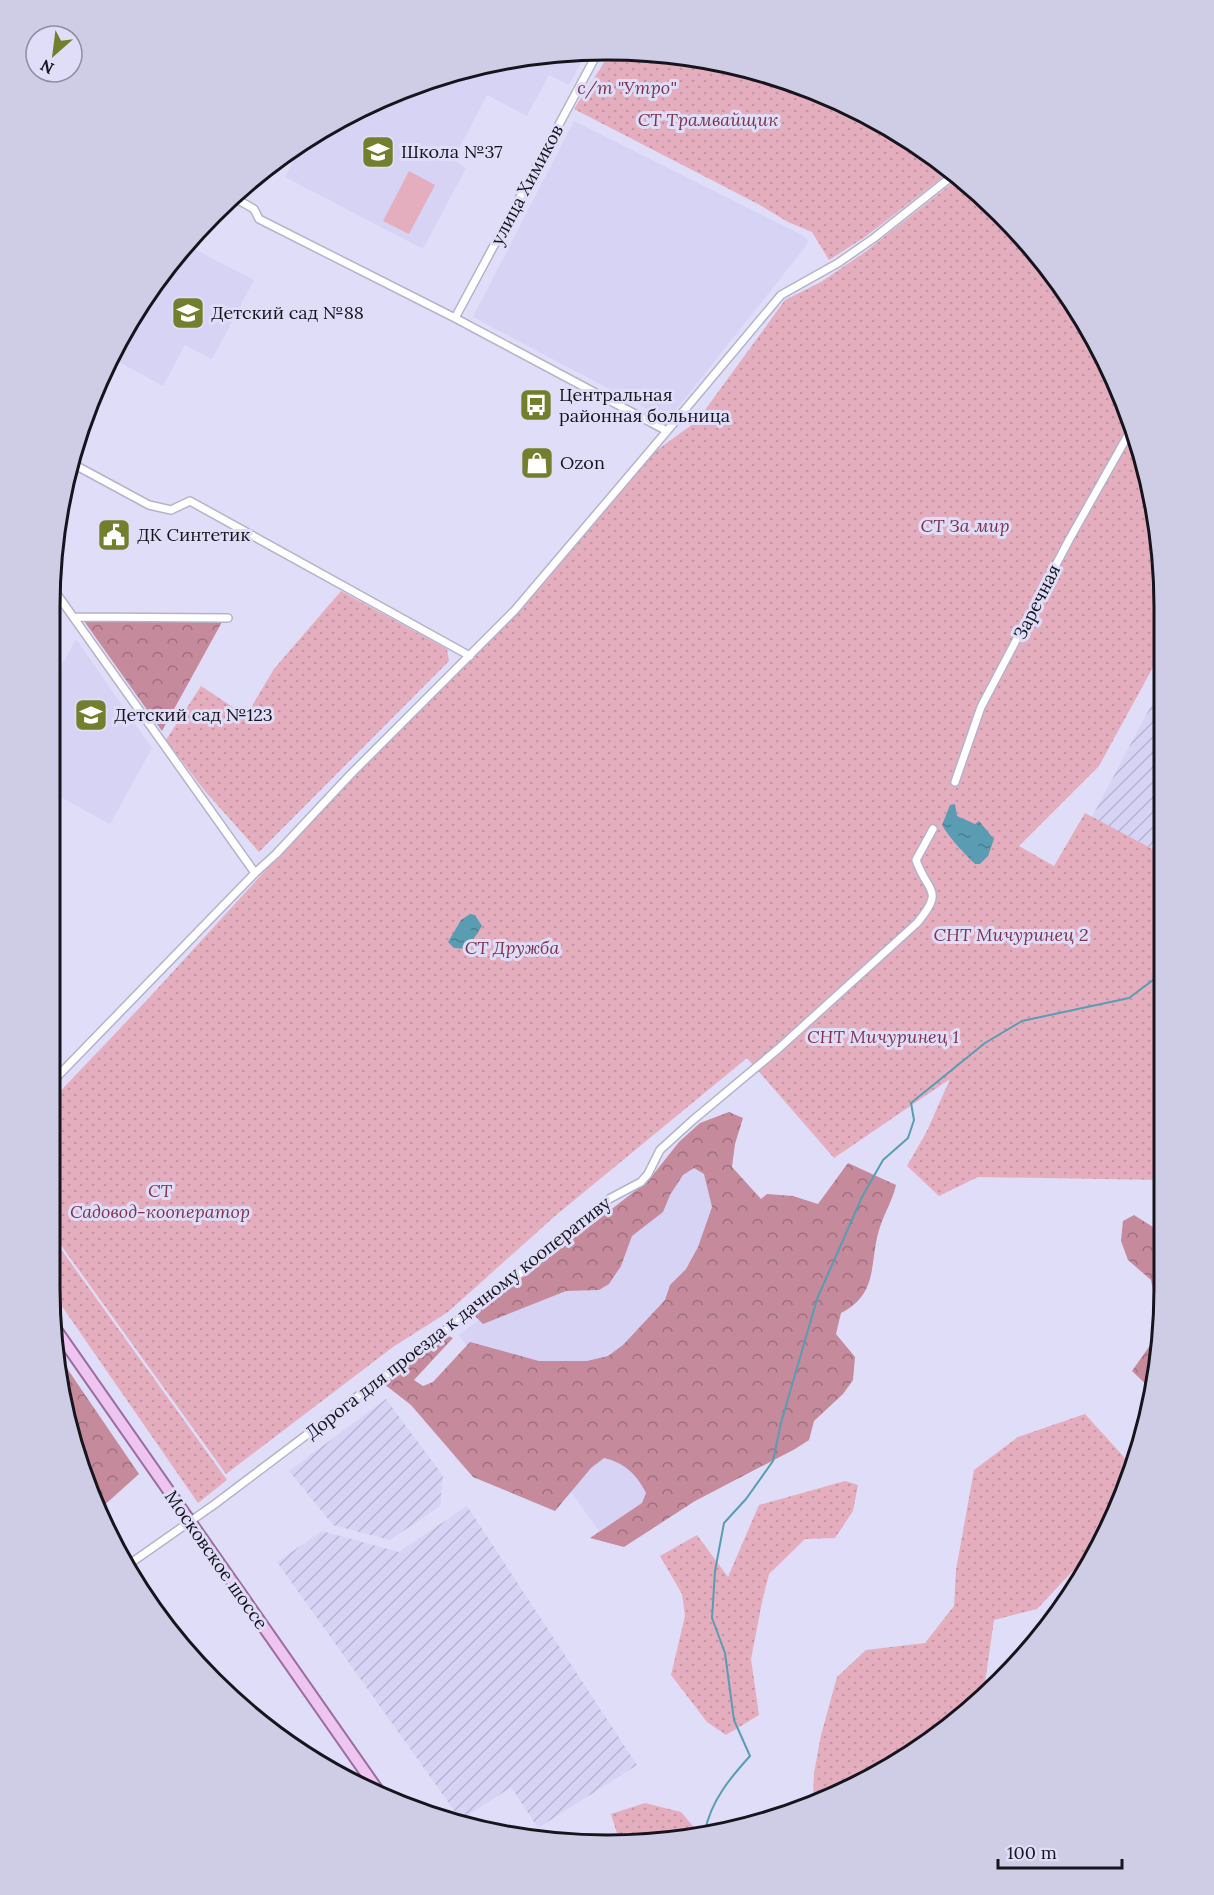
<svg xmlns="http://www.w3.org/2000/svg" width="1214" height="1895" viewBox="0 0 1214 1895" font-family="Lora,serif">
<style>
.built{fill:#d6d3f5}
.industrial{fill:url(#industrial-furrows)}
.green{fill:url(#green-dots)}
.forest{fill:url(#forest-crowns)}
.pitch{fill:#e5aebe}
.water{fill:url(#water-ripples)}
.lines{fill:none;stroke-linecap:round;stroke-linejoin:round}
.stream{stroke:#5a9cb2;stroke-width:2}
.street-casing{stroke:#b5b2cc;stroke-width:10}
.primary-casing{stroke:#9b6da1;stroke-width:14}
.street{stroke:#fff;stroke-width:7}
.primary{stroke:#eec4f1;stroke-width:10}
.labels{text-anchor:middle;stroke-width:6;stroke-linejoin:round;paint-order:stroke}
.park-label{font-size:18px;font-style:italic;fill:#7d344f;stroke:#dfddf7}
.poi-label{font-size:18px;fill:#16151e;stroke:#dfddf7;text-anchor:start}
.street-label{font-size:18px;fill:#16151e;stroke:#dfddf7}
.rim{fill:none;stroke:#16151e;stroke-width:3}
</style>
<defs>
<pattern id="industrial-furrows" width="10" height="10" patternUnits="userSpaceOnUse" patternTransform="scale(1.5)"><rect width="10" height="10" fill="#d6d3f5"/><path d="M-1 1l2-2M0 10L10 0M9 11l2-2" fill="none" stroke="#b7b4d2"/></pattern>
<pattern id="green-dots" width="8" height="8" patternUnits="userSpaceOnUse" patternTransform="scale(1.5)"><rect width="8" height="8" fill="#e5aebe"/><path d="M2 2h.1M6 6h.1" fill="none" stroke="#c495a3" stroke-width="1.8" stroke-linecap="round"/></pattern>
<pattern id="forest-crowns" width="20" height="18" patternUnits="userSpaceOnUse" patternTransform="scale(1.5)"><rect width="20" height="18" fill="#c58a9c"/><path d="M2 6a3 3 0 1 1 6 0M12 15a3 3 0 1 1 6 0" fill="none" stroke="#9f707f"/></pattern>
<pattern id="water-ripples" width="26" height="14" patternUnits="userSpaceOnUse" patternTransform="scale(1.5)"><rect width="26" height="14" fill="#5a9cb2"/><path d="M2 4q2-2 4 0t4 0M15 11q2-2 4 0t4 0" fill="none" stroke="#497e90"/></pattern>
</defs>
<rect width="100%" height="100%" fill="#dfddf7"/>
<path class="built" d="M586,53L569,85L549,75L527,116L487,95L453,160L466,168L423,249L285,177L303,142L329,124L428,79L535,54Z
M574,121L802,235L808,240L806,246L668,420L473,317Z
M186,245L254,280L212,359L185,345L163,386L112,358L165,267Z
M76,639L152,748L110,824L53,793V681Z
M704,1146L765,1431L604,1538L459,1335Z"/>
<path class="industrial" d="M1163,683L1162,854L1092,817Z
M386,1399L443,1476L440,1506L390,1540L333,1525L289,1471Z
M467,1506L637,1765L538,1828L511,1787L461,1820L277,1562L322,1531L399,1552Z"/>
<path class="green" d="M644,51L752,69L854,107L952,170L865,237L829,260L812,232L788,222L760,205L574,109L611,52Z
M960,177L1026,240L1107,360L1145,462L1163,570V649L1099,766L1019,846L1054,866L1085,813L1162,854L1161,1180L978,1177L939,1196L907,1166L927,1131L950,1079L834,1158L747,1058L555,1216L448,1312L393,1347L226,1474L50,1230L51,1101L148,999L367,759L511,615L569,552L638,464L697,421L785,300L821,282L865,252Z
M341,591L447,649L449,661L259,852L204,790L166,740L201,686L246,716L274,669Z
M50,1234L227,1480L198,1503L50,1289Z
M1085,1414L1132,1466L1122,1501L1098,1543L1084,1559L1037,1609L994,1620L984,1689L914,1753L813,1798L814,1773L821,1735L837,1677L866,1650L925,1643L954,1606L956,1570L974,1470L1018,1437Z
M845,1481L858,1485L853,1511L835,1538L805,1539L769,1574L762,1602L751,1659L759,1715L726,1735L707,1722L671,1675L685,1616L682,1594L660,1556L697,1535L728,1577L759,1505Z
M645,1803L681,1812L698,1832L619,1840L611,1814Z"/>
<path class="forest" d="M84,621L221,622H222L162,731Z
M729,1112L743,1118L735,1144L732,1167L761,1199L767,1194L793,1196L818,1204L848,1163L896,1185C893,1199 886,1210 881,1224C868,1259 881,1293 841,1313L836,1334L855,1357L853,1380L843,1394L814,1421L809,1440L795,1449L695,1501L624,1547L590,1538L642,1503L646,1493C636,1473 624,1463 604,1458L591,1468L555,1511L473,1477L411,1405L384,1384L439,1339L447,1335L453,1338L414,1380L423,1386L433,1382L470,1342L539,1361H587L608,1356L623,1345L665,1300L670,1285L686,1269L698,1247L712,1207L704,1174L694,1168L683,1175L670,1195L663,1212L632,1236L621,1266L609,1284L599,1290L566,1291L483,1324L474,1315L648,1181L679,1142L700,1123Z
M1134,1215L1153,1227L1160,1240V1329L1151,1280L1128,1260L1121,1241L1123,1221Z
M1160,1331V1360L1152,1390L1132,1371Z
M62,1361L139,1474L100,1509L79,1467Z"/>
<path class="pitch" d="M409,171L435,185L409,234L383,221Z"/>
<path class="water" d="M955,804L957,816L975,824L979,821L994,839L988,856L980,864H975C963,852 951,840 942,825L950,805Z
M470,914L475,915L482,926L467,949L454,948L448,942L461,920Z"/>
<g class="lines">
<path class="stream" d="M705,1831C711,1801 730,1778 750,1756L734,1720L725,1653L712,1618L715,1571L724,1523L746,1499L773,1461L781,1423L817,1299L862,1197L883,1160L908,1138L914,1120L911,1103L985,1043L1022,1021L1129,998L1161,974"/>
<defs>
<path id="street" d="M455,318L598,52
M667,431L781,295L838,263L874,238L956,173
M73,464L149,505L171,510L190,501L470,656
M54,590L255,873
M74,617L228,618
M955,782L981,707L1069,540L1132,428
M51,1083L255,873L276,854L350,775L515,610L667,431L455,318L259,219L254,209L231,196
M128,1565L215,1504L517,1276L609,1199L641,1182L648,1174L660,1150L693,1120L778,1049L917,923C945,889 928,894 916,860L933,829"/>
<path id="primary" d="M57,1331L377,1789"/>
</defs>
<use href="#street" class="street-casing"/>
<use href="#primary" class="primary-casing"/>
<use href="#street" class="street"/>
<use href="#primary" class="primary"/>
</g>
<defs>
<symbol id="school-square" viewBox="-11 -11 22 22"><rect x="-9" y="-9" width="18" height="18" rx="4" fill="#737f2d" stroke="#dfddf7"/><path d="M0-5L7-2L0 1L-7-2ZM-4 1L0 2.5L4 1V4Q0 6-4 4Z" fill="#fff"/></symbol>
<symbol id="bus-square" viewBox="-11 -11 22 22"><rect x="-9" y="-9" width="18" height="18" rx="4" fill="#737f2d" stroke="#dfddf7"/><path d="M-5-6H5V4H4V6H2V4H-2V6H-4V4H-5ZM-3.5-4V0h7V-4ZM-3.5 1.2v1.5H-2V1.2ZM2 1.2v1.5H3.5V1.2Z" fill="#fff"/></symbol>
<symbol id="shop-square" viewBox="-11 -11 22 22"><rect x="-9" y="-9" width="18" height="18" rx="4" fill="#737f2d" stroke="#dfddf7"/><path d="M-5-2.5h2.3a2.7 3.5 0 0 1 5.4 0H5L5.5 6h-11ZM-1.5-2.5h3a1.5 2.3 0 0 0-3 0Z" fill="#fff"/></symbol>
<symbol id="civic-square" viewBox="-11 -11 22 22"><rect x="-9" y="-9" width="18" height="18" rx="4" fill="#737f2d" stroke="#dfddf7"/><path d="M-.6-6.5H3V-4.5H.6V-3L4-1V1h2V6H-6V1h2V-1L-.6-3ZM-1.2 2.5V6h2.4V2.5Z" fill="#fff"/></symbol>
</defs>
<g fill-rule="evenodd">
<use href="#school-square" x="359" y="133" width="38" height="38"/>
<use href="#school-square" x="169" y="294" width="38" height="38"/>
<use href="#bus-square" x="517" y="386" width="38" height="38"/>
<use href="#shop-square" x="518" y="444" width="38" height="38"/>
<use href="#civic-square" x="95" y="516" width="38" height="38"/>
<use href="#school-square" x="72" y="696" width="38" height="38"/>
</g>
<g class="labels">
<g class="park-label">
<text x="627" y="94">с/т "Утро"</text>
<text x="708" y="126">СТ Трамвайщик</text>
<text x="965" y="532">СТ За мир</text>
<text x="1011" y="941">СНТ Мичуринец 2</text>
<text x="512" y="954">СТ Дружба</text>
<text x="883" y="1043">СНТ Мичуринец 1</text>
<text x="160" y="1197">СТ<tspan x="160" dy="21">Садовод-кооператор</tspan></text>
</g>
<g class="poi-label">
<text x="401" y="158">Школа №37</text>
<text x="211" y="319">Детский сад №88</text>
<text x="559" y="401">Центральная<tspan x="559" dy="21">районная больница</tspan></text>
<text x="560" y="469">Ozon</text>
<text x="137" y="541">ДК Синтетик</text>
<text x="114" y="721">Детский сад №123</text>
</g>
<g class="street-label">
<text transform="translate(527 185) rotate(-62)" y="6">улица Химиков</text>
<text transform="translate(1037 602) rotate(-63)" y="6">Заречная</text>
<text transform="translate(458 1318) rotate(-38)" y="6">Дорога для проезда к дачному кооперативу</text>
<text transform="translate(216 1560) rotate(55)" y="6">Московское шоссе</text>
</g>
</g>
<path d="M0 0H1214V1895H0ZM607 60H607A547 547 0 0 1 1154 607V1288A547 547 0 0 1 607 1835H607A547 547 0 0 1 60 1288V607A547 547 0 0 1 607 60Z" fill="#cfcde6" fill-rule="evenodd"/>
<path class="rim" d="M607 60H607A547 547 0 0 1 1154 607V1288A547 547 0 0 1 607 1835H607A547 547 0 0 1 60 1288V607A547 547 0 0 1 607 60Z"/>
<g transform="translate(54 54) rotate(208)"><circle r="28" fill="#dfddf7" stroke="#8f8da0" stroke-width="1.5"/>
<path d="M0-4.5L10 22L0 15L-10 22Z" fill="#737f2d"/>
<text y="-9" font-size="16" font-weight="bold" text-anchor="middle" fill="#16151e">N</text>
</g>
<path d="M998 1859v9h124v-9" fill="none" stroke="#16151e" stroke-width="3"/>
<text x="1007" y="1859" font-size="18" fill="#16151e" stroke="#dfddf7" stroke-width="4.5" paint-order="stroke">100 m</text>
</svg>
